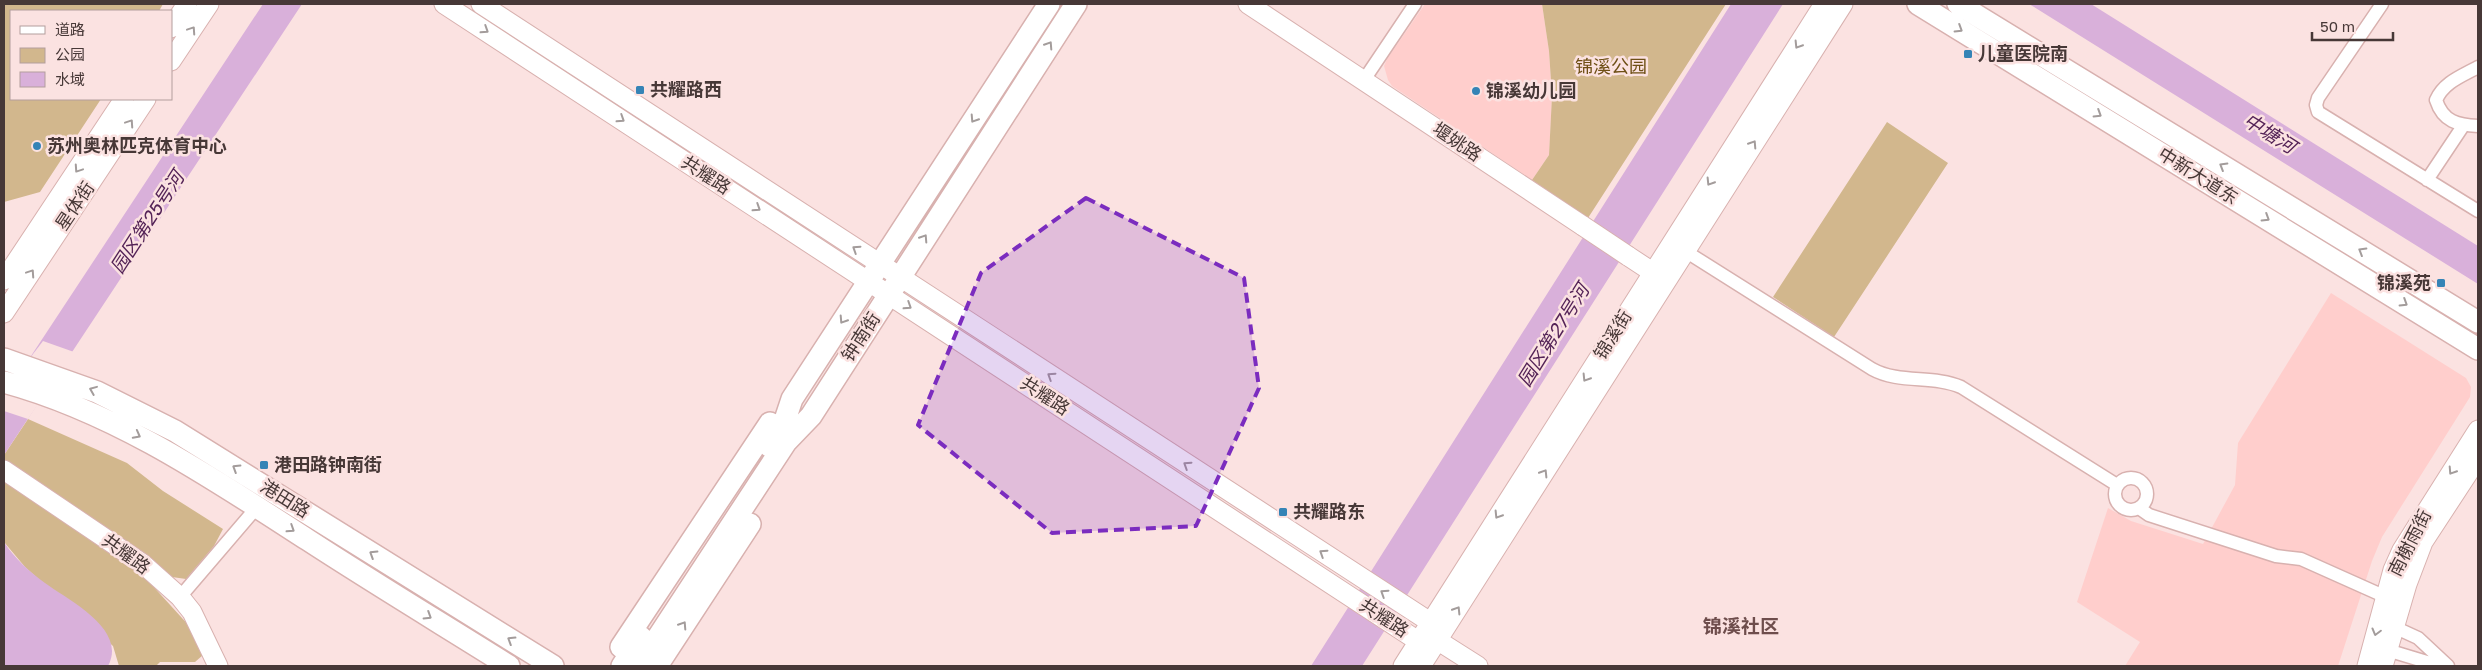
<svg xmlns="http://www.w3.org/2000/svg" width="2482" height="670" viewBox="0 0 2482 670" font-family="'Golos Text','Noto Sans SC',sans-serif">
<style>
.built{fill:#ffcecc}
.green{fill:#d2b78d}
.water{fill:#d9b0da}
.pier{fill:#fbe2e1}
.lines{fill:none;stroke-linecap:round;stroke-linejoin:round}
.street-casing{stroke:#d8b1af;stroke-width:15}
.secondary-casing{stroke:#d8b1af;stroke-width:21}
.primary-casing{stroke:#d8b1af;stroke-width:24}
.street{stroke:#fff;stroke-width:12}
.secondary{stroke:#fff;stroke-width:19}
.primary{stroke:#fff;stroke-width:21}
.secondary-bridge-casing{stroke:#d8b1af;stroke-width:21;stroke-linecap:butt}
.secondary-bridge{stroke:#fff;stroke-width:19}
.oneway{stroke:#a39c9b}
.marked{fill:#7b2cbf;fill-opacity:0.2;stroke:#7b2cbf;stroke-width:4;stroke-dasharray:10 6;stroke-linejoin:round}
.poi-dot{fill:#3584b6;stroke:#fbe2e1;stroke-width:2}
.labels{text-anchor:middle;stroke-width:5;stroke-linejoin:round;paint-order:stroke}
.poi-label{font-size:18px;font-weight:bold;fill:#473837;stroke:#fbe2e1;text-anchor:start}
.park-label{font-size:18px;fill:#6e4f15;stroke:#fbe2e1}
.street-label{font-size:18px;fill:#473837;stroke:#fbe2e1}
.water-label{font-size:19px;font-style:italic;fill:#542357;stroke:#fbe2e1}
.neighbourhood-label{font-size:19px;font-weight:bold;fill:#6e4d4c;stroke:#fbe2e1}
</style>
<rect width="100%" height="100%" fill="#fbe2e1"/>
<path class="built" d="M1425,4H1542L1549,51L1552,97L1549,155L1532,180L1392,86L1388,80L1384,66L1387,59Z
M2331,293L2466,378L2471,387L2470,397L2382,537L2372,561L2338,666H2125L2140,642L2077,602L2108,508L2131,521L2203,544L2235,485L2238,443Z"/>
<path class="green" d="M4,4H163L159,11H11V99H101L40,192L4,202Z
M1542,4H1726L1588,218L1532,180L1549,155L1552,96L1549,51Z
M1887,122L1948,163L1834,337L1773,297Z
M28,419L127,463L163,491L223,529L214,546L186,579L172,577L4,463V455Z
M4,480L141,573L192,629L203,655L195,662H160L156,666H119L113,646L25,567L4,542Z"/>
<path class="water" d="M263,4H302L4,455V397Z
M1731,4H1783L1362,666H1311Z
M2029,4H2091L2478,246V284Z
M4,542C14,558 30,572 45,583C68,600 128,629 108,666H4Z"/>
<path class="pier" d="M43,341L74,352L28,419L4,411V392Z"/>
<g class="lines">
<defs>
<path id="street" d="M2382,4L2318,98L2316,105L2318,112L2478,211
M2478,67C2462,76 2444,82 2436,100C2443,122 2458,125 2478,126
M1364,80L1415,4
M2427,180L2463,126
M1685,251L1872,369C1899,384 1933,375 1961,387L2117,485
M2115 494a16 16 0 1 1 32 0a16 16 0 1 1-32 0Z
M2139,508L2149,515L2276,556L2301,559L2386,597
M180,597L257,507
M2394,627L2418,638L2448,666
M2387,650L2440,666"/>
<path id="secondary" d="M444,4L1418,641L1437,640
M481,4L1430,622L1437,640
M1248,4L1583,226
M171,28L187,4
M171,61L209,4
M1628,256L1663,279
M4,280L124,99
M4,313L146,99
M4,470L143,564L180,597L192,612L218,666
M1437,640L1478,666
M1403,666L1824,4
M1421,666L1843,4
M2367,666L2393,570L2402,550L2478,430
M2383,666L2407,584L2423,542L2478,458"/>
<path id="primary" d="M1918,4L2478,349
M1958,4L2478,322
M4,359L97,392L175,431L553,666
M4,382C115,412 212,478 308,540C374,583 442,624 509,666
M769,446L784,423L792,399L1049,4
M621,647L770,423
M622,666L641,637
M639,666L786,442L811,416L1076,4
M657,666L750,524"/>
</defs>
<use href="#street" class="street-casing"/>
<use href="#secondary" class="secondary-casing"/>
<use href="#primary" class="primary-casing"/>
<use href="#street" class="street"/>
<use href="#secondary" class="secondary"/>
<use href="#primary" class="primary"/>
<defs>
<path id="secondary-bridge" d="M1583,226L1628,256"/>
</defs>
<use href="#secondary-bridge" class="secondary-bridge-casing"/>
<use href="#secondary-bridge" class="secondary-bridge"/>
</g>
<defs><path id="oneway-chevron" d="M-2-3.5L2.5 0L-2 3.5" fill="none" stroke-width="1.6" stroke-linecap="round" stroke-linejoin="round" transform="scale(1.25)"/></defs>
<g class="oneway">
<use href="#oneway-chevron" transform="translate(1959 29) rotate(32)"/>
<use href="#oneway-chevron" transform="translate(192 30) rotate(-56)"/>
<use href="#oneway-chevron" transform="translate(485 30) rotate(33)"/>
<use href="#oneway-chevron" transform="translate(1049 45) rotate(-57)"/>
<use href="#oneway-chevron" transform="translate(1798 45) rotate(122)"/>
<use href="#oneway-chevron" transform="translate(2098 114) rotate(32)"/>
<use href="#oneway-chevron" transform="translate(621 119) rotate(33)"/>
<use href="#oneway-chevron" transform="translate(974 119) rotate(123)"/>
<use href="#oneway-chevron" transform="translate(130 123) rotate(-56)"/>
<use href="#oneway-chevron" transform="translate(1753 144) rotate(-57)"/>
<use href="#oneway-chevron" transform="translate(2223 166) rotate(-149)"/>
<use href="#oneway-chevron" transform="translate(78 169) rotate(124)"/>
<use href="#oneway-chevron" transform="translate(1710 182) rotate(122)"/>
<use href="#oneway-chevron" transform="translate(757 208) rotate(33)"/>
<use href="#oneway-chevron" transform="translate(2266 218) rotate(32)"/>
<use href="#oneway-chevron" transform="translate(924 238) rotate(-57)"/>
<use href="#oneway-chevron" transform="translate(856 249) rotate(-147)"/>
<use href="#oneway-chevron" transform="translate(2362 251) rotate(-149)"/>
<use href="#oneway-chevron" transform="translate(31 273) rotate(-56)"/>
<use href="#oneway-chevron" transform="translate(2404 303) rotate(32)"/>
<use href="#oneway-chevron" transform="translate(908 306) rotate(33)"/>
<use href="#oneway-chevron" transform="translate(843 320) rotate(123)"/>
<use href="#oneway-chevron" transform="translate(1051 376) rotate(-147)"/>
<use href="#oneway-chevron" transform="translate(1586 378) rotate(122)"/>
<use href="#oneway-chevron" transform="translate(93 390) rotate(-158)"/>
<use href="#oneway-chevron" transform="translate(137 435) rotate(28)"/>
<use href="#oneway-chevron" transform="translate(1187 465) rotate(-147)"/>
<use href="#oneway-chevron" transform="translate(236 468) rotate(-148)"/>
<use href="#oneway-chevron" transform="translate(2452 471) rotate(123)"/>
<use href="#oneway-chevron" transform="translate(1544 473) rotate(-58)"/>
<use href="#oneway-chevron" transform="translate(1498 515) rotate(122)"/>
<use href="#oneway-chevron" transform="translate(291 529) rotate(33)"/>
<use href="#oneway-chevron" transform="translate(1323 553) rotate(-147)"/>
<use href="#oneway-chevron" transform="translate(373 554) rotate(-148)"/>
<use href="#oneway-chevron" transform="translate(1384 593) rotate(-147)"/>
<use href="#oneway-chevron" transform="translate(1457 610) rotate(-58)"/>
<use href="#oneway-chevron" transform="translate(428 616) rotate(32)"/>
<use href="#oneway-chevron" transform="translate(683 625) rotate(-57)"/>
<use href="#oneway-chevron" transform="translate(2376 632) rotate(105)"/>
<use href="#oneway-chevron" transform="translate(511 640) rotate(-148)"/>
</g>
<path class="marked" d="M1086,198L1244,278L1259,388L1196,526L1052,533L918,425L981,273Z"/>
<g class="poi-dot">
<rect x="1963" y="49" width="10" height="10" rx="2.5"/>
<rect x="635" y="85" width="10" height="10" rx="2.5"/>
<circle cx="1476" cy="91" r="5"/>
<circle cx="37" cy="146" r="5"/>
<rect x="2436" y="278" width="10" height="10" rx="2.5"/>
<rect x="259" y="460" width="10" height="10" rx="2.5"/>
<rect x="1278" y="507" width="10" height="10" rx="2.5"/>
</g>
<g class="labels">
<g class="poi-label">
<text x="1978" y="60">儿童医院南</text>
<text x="650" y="96">共耀路西</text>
<text x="1486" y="97">锦溪幼儿园</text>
<text x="47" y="152">苏州奥林匹克体育中心</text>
<text x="2431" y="289" text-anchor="end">锦溪苑</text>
<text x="274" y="471">港田路钟南街</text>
<text x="1293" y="518">共耀路东</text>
</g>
<g class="park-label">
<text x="1611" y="73">锦溪公园</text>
</g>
<g class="street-label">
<text transform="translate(1457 142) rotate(34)" y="6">堰姚路</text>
<text transform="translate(706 175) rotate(33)" y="6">共耀路</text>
<text transform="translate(2198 176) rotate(32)" y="6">中新大道东</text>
<text transform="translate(75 206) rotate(-56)" y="6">星体街</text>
<text transform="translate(1613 335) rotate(-58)" y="6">锦溪街</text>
<text transform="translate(861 337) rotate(-57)" y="6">钟南街</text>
<text transform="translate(1045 396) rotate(33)" y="6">共耀路</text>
<text transform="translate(285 499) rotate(32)" y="6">港田路</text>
<text transform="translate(2410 543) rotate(-63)" y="6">南榭雨街</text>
<text transform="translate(126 554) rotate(36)" y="6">共耀路</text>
<text transform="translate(1384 618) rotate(33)" y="6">共耀路</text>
</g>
<g class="water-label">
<text transform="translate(2270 133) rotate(32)" y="7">中塘河</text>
<text transform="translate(147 222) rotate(-57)" y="7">园区第25号河</text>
<text transform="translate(1553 335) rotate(-58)" y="7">园区第27号河</text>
</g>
<g class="neighbourhood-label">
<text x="1741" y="633">锦溪社区</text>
</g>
</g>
<rect width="2482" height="670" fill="none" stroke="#473837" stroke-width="10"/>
<rect x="10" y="10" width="162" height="90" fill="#fbe2e1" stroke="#b39e9d"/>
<rect x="20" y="26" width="25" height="8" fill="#ffffff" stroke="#b39e9d"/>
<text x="55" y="35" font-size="15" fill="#473837">道路</text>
<rect x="20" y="48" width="25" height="15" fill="#d2b78d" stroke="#b39e9d"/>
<text x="55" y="60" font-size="15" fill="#473837">公园</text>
<rect x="20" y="72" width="25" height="15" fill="#d9b0da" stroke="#b39e9d"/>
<text x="55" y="85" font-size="15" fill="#473837">水域</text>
<path d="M2312 32v8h81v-8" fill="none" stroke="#473837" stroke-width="2.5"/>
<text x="2320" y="32" font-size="15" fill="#473837" stroke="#fbe2e1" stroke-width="4" paint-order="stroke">50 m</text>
</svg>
